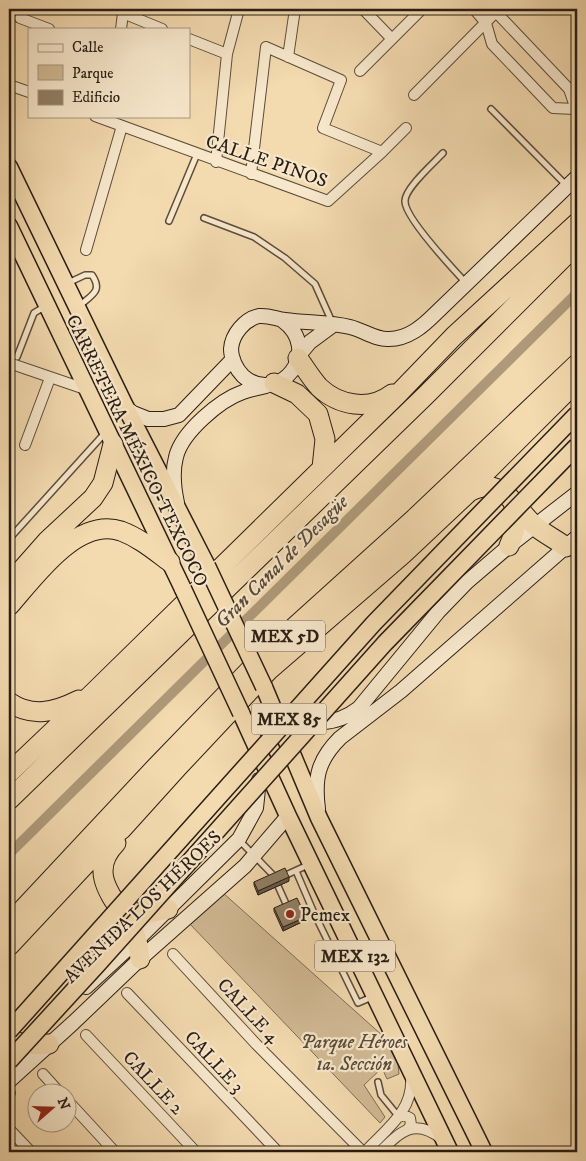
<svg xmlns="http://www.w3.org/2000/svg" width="586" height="1161" viewBox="0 0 586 1161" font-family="'IM FELL DW Pica',serif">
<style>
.green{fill:#d1ba95;stroke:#7d6c54}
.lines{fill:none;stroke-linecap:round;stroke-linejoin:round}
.canal{stroke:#ae9a7a;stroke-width:10}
.service-casing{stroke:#5c4c3b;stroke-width:8}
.minor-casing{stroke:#5c4c3b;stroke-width:12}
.secondary-casing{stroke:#291d14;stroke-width:16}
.trunk-casing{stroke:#291d14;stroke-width:19}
.motorway-casing{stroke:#291d14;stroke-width:21}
.service{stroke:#f7e7cb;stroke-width:5}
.minor{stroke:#f7e7cb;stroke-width:10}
.secondary{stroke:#f7e7cb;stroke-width:14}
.trunk{stroke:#f3daaf;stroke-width:16}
.motorway{stroke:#f3daaf;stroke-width:19}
.trunk-bridge-casing{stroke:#291d14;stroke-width:19;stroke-linecap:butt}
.trunk-bridge{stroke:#f3daaf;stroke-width:16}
.wall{fill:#7e6d57;stroke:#291d14}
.shaded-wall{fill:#665947;stroke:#291d14}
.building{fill:#927f65;stroke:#291d14}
.poi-dot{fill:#8f2418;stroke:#f7e7cb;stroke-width:2}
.labels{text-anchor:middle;stroke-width:4.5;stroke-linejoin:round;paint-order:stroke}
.shield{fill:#f7e7cb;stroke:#675a4b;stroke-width:1}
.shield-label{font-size:18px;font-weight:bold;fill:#291d14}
.street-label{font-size:19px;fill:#291d14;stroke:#f7e7cb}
.poi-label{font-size:19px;fill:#291d14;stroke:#f7e7cb;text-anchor:start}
.park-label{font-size:19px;font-style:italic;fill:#5b4c3b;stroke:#f7e7cb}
.water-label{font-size:20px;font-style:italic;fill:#584938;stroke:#f7e7cb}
</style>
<rect width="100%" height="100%" fill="#f3daaf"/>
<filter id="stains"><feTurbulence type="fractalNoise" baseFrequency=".004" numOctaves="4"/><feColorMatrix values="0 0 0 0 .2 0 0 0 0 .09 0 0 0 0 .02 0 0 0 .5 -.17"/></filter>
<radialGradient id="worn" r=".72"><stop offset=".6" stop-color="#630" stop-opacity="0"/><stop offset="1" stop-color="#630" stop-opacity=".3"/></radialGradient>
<path class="green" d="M222,892L383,1036L398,1064L399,1074L387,1079L382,1068L364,1085L385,1117L380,1123L188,922Z"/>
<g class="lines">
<path class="canal" d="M9,854L577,293"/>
<defs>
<path id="service" d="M491,109L567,186
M443,153C434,163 405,188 405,201C404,217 454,270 467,284
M204,218L254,237L285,258L315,284L332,322
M169,221L197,154
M68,283L85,275H92C103,291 92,295 79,306
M17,357L34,313L44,307
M9,539L105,433
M569,549L577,558
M239,840L274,876
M296,871L314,913L358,1003L372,997
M286,875L308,865
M278,886L287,906
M378,1082L381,1095L399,1117"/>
<path id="minor" d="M363,9L392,39
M474,9L486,23L492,44L553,108L575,109
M493,9L569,89L577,112
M20,18L49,29
M121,29L123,13L162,29
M189,39L227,54
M288,57L295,9
M360,71L422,9
M9,85L29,92
M414,95L496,12
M95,116L328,201L382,152L406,128
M216,162L227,54L239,9
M251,174L266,47L341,80L323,128L382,152
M86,250L122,126
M9,363L88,390
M25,445L50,378
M173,954L256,1044L363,1152
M127,993L278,1152
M86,1035L196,1152
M43,1074L61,1094
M9,1094L10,1093
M68,1101L115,1152
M399,1117L404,1115L410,1118L411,1125L408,1129
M9,1129L31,1152
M365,1152C386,1129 414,1111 411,1076
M380,1152C400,1132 414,1117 442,1139"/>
<path id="secondary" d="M282,320C325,351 278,407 243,376C236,369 231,358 231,349C232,334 245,319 259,316C269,315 276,319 285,320C306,323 329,322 350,327C363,330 376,340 389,339C408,339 423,326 435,314L577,177
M300,354L310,342L333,325
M126,408L133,413L148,419H164L179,415L233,359
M177,503C174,489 172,472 176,457C182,432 220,400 243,392C251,389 258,388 266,386
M283,711C307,727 336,726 359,708L438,612L467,582L509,546L577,493
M318,809C314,778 318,760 340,738L401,691L577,537
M86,987L137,940L239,839L256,808L259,780
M9,1081L73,1023L140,959L245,866L288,816"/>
<path id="trunk" d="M9,167L124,404L207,566
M9,226L183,589
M264,687L319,818L484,1152
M241,713L288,816L450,1152"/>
<path id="motorway" d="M298,358C305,368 311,378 319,387C339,406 370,411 392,394
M274,383L297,394L318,414L325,439L322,468
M469,492C503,474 513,506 534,525C541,532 557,540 566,547
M509,546C516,531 518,516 512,500
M9,584L47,541L93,498L103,483L113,444
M9,606C34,578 77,516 121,531C140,538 155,551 170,562
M9,702C32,718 55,712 79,700
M9,773L93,693L398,394L454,336L577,223
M9,800L426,395L577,244
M116,843C84,875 119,903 134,932C138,940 139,949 140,959
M130,912L145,914L168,909
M9,924L154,769L270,649L415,518L577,364
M9,946L111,837L122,829L178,767L269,670L403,554L469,492L484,474L566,392L577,382
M9,1040C23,1044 35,1046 49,1044"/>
</defs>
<use href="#service" class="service-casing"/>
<use href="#minor" class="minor-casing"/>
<use href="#secondary" class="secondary-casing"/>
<use href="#trunk" class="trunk-casing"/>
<use href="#motorway" class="motorway-casing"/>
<use href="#service" class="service"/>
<use href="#minor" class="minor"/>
<use href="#secondary" class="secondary"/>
<use href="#trunk" class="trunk"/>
<use href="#motorway" class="motorway"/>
<defs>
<path id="trunk-bridge" d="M207,566L264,687
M183,589L241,713
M9,1031L374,623L577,414
M9,1061L97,965L385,643L577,446"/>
</defs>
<use href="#trunk-bridge" class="trunk-bridge-casing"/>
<use href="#trunk-bridge" class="trunk-bridge"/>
</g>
<path class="wall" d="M289,881L258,895L254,885V882Z
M274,908L306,920L283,931L274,911Z"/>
<path class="shaded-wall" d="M289,877V881L258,895V891Z
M306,917V920L283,931V927Z"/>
<path class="building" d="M285,868L289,877L258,891L254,882Z
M297,898L306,917L283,927L274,908Z"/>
<circle class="poi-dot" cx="290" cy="914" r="5"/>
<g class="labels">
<g class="shield">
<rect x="245" y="620.5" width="80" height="31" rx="4"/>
<rect x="251.5" y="703.5" width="75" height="31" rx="4"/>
<rect x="315" y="940.5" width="80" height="31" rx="4"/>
</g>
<g class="shield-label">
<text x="285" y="642">MEX 5D</text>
<text x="289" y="725">MEX 85</text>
<text x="355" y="962">MEX 132</text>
</g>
<g class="street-label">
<text transform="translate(267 160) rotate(19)" y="7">CALLE PINOS</text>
<text transform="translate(138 450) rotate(64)" y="7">CARRETERA MÉXICO-TEXCOCO</text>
<text transform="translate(142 906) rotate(-44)" y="7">AVENIDA LOS HÉROES</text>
<text transform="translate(249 1010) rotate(47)" y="7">CALLE 4</text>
<text transform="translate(215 1061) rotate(47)" y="7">CALLE 3</text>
<text transform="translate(154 1082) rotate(47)" y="7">CALLE 2</text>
</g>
<g class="poi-label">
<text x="300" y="921">Pemex</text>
</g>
<g class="park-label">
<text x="354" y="1048">Parque Héroes<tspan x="354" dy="22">1a. Sección</tspan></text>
</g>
<g class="water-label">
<text transform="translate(281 561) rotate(-45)" y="7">Gran Canal de Desagüe</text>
</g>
</g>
<rect width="586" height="1161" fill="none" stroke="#f3daaf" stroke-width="30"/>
<rect x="10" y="10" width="566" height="1141" fill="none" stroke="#291d14" stroke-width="2.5"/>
<rect x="15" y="15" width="556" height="1131" fill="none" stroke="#291d14"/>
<rect x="28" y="28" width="162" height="90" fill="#f7e7cb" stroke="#a59682"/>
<rect x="38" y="44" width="25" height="8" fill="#f7e7cb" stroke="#a59682"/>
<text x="72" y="52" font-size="15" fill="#291d14">Calle</text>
<rect x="38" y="65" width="25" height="15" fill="#d1ba95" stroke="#a59682"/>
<text x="72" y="78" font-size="15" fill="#291d14">Parque</text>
<rect x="38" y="90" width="25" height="15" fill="#927f65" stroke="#a59682"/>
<text x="72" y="102" font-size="15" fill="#291d14">Edificio</text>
<g transform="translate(52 1108) rotate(70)"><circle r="24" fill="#f7e7cb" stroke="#a59682"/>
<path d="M0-4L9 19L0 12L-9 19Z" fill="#8f2418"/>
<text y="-8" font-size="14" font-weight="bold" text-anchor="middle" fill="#291d14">N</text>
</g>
<rect width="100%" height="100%" filter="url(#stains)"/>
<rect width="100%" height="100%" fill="url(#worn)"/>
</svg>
